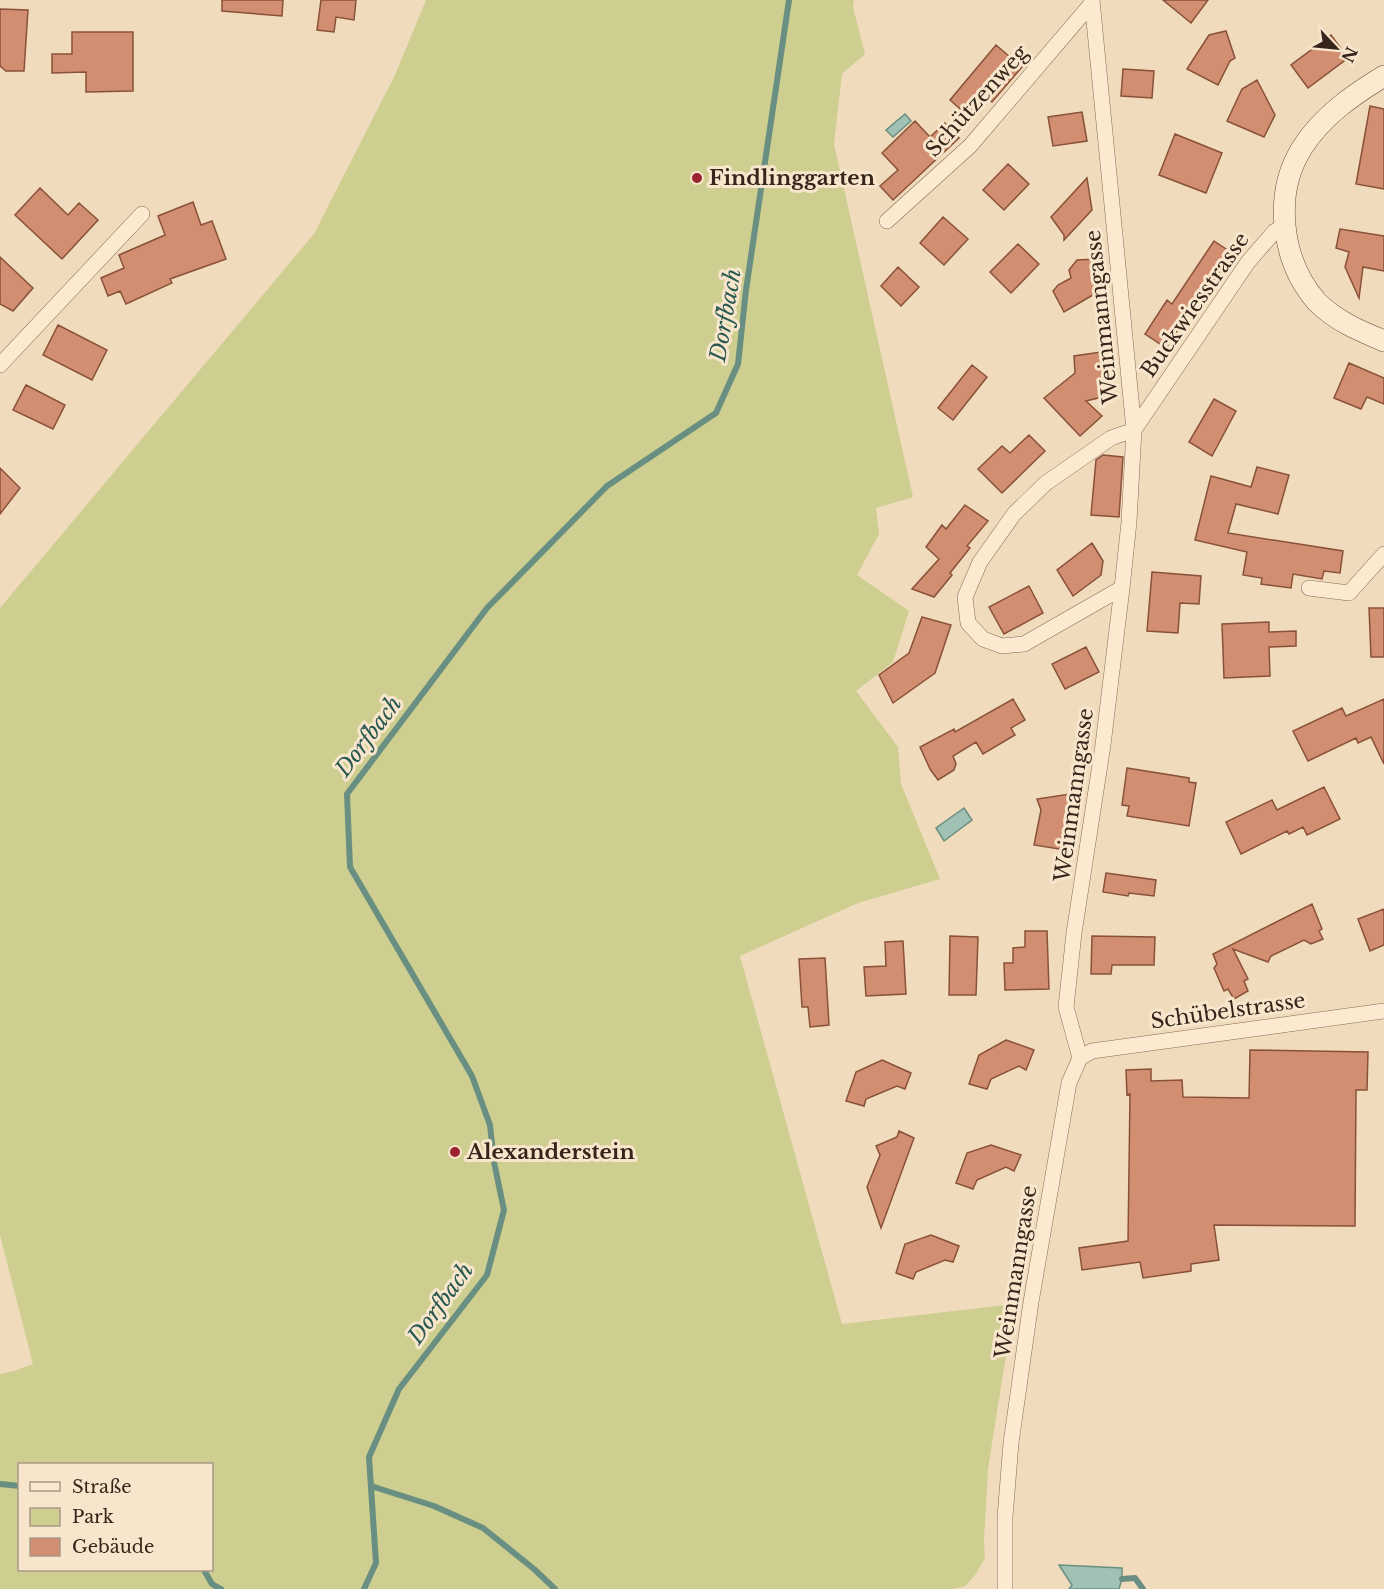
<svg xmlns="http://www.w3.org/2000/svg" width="1384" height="1589" viewBox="0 0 1384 1589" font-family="'Libre Baskerville',serif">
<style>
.green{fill:#cdce90;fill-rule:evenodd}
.water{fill:#a1c1b4;stroke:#688f81;stroke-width:1.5}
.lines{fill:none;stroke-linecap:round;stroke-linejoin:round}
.stream{stroke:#688f81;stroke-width:6}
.building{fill:#d18e70;stroke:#895139;stroke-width:1.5}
.minor-casing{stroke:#896b55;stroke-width:16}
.secondary-casing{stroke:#6a4c38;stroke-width:22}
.minor{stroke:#fbead0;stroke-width:15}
.secondary{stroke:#fbead0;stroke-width:21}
.poi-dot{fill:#9b222f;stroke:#f7e6cc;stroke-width:2}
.labels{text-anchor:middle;stroke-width:6;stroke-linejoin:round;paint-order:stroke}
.street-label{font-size:21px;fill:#37251b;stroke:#f7e6cc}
.poi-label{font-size:21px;font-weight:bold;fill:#37251b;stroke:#f7e6cc;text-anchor:start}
.water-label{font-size:22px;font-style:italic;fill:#295850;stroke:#f7e6cc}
</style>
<rect width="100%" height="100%" fill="#f0dbbc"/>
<path class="green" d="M426,0H854L853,7L865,54L842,74L834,144L913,497L876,508L879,534L857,575L909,611L893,662L856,691L898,747L901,784L940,879L858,903L740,956L842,1324L1014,1304L988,1469L984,1540L985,1558L976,1574L965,1586L954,1589H0V1374L14,1371L33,1364L0,1235V608L314,234L395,75ZM212,1464V1570H20V1464Z"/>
<path class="water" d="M905,114L911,121L893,137L886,130Z
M964,808L972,820L944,841L936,828Z
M1059,1565L1122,1568V1579L1119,1589H1069L1072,1585Z"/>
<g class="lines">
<path class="stream" d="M0,1484L20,1486
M371,1486L434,1506L483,1528L534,1569L555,1589
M204,1570L212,1584L221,1589
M1122,1579L1135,1578L1143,1589
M364,1589L376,1563L369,1457L399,1389L487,1275L504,1210L494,1162L490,1125L472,1076L350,867L347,794L487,608L607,486L716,413L738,364L746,290L789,0"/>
</g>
<path class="building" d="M222,0H283L282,16L222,11Z
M321,0H356L354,20L336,17L334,32L317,30Z
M1163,0H1208L1191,23Z
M0,9L28,10L24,71H6L0,66Z
M1226,31L1235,58L1230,61L1218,85L1187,69L1209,35Z
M72,32H133V91L86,92V72L52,73V54H72Z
M1331,35L1348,58L1308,88L1291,65Z
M996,45L1022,67L992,102L984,95L967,115L950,100Z
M1123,69L1154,71L1152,98L1121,96Z
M1257,80L1275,115L1264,137L1227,121L1242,89Z
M1370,106L1384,109V189L1356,184Z
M1082,112L1087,141L1053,146L1048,117Z
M915,121L930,137L945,123L959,138L893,200L880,186L898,170L882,153Z
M1175,134L1222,153L1206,193L1159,175Z
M1008,164L1029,184L1004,210L983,190Z
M1087,178L1092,210L1064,240V235L1051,217Z
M40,188L68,215L79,203L98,220L62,259L15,215Z
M193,202L201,225L212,221L226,259L170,279L172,283L126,304L120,291L108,296L101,278L124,268L119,255L165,235L158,216Z
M943,217L968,239L944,265L920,243Z
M1340,229L1384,236V271L1363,267L1359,298L1345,267L1349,252L1336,248Z
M1214,241L1232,253L1205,294L1203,292L1166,348L1145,334L1167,300L1172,304Z
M1018,244L1039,264L1011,293L990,272Z
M0,257L33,288L13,311L0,304Z
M1096,259L1098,292L1064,312L1053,291L1058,285L1071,278L1069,270L1077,260Z
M898,267L919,287L901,306L881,286Z
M58,325L107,350L92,380L43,355Z
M1108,351L1111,395L1086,401L1102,416L1080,436L1044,398L1075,373L1074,356Z
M1349,363L1384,378V404L1367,397L1361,409L1334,398Z
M972,365L987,377L953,420L938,408Z
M26,385L65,405L53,429L13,410Z
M1214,399L1236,411L1212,456L1189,442Z
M1029,435L1045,451L1002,493L978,469L1002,446L1010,453Z
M1103,455L1123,457L1119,517L1091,515L1096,460Z
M1257,467L1289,475L1278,514L1236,504L1228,533L1343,551L1340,573L1324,571L1322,579L1293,574L1291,588L1261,584L1262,578L1243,575L1247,552L1195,540L1211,476L1251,487Z
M0,468L20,488L0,514Z
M965,505L988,521L967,546L970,548L950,573L952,575L934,597L912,589L939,559L926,547L942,525L946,529Z
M1092,543L1103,561L1101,575L1073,596L1057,570Z
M1152,572L1201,576L1199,604L1180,603L1178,633L1147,631Z
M1029,586L1043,613L1004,634L989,607Z
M1369,608H1384V657H1371Z
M922,617L951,625L935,673L893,703L879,675L909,653Z
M1269,622V632L1296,631V646L1269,647L1270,676L1224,678L1222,624Z
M1086,647L1099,672L1065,689L1052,664Z
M1013,699L1025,720L1011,728L1015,735L983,754L976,742L953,756L956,764L954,770L938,780L930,769L920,747L954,729L955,732Z
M1384,699V764L1371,737L1358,743L1356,738L1308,761L1293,731L1342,708L1346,716Z
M1127,768L1189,778V782L1196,783L1189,826L1127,816L1129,806L1122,805Z
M1324,787L1340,819L1307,835L1303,827L1289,834L1287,831L1241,854L1226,822L1272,800L1277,810Z
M1070,794L1076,809L1065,850L1034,845L1041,810L1037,799Z
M1106,873L1156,880L1154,896L1129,893L1128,896L1103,892Z
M1312,904L1322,929L1319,931L1323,939L1311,944L1304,940L1271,956L1268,962L1233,949L1248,979L1244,981L1248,991L1234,999L1228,989L1224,991L1214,968L1217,964L1213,954Z
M1384,909V945L1370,951L1358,919Z
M1025,931H1047L1049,989L1005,990L1004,963H1013V948L1025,947Z
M950,936L978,937L976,995H949Z
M1092,936L1155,937L1154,965H1112L1111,974H1091Z
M903,941L906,994L866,996L864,967L886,966L885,942Z
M825,958L829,1025L810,1027L808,1007H802L799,959Z
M1006,1040L1034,1050L1026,1070L1019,1066L991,1079L987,1089L969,1084L979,1055Z
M1250,1050L1368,1052L1367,1090H1356L1355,1226L1214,1225L1219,1260L1191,1264V1271L1143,1278L1140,1262L1082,1270L1079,1248L1128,1241L1130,1094L1127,1095L1126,1070L1151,1069V1081L1182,1080L1183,1097L1249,1098Z
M882,1060L911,1073L905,1089L897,1086L866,1099L864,1106L846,1101L856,1072Z
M899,1131L914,1138L881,1228L867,1187L880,1155L876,1146L897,1137Z
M991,1145L1021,1155L1014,1171L1006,1167L977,1180L973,1189L956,1183L967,1153Z
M931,1235L959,1246L953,1262L945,1260L916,1272L913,1279L896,1273L905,1244Z"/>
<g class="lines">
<defs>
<path id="minor" d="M887,221L970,146L1092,3
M0,365L142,214
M1122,588L1024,644L1002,646L983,639L968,623L965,597L980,562L1014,514L1046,483L1111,438L1134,430L1248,262L1275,231L1284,226
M1309,588L1349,593L1384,554
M1080,1058L1092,1051L1384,1011
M1005,1589V1517L1011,1443L1031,1302L1069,1083L1080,1058L1066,1007L1074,933L1103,745L1122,588L1129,522L1134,430L1092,0"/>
<path id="secondary" d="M1384,76C1353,95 1322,116 1302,148C1273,194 1281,261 1317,302C1336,321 1360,331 1384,341"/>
</defs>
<use href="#minor" class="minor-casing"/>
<use href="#secondary" class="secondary-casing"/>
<use href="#minor" class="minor"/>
<use href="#secondary" class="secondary"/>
</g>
<g class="poi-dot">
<circle cx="697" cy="178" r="6"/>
<circle cx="455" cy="1152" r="6"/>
</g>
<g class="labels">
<g class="street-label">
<text transform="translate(977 101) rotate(-48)" y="7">Schützenweg</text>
<text transform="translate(1195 305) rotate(-55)" y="7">Buckwiesstrasse</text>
<text transform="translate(1102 317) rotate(-96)" y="7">Weinmanngasse</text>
<text transform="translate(1074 795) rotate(-82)" y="7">Weinmanngasse</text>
<text transform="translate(1228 1011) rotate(-8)" y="7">Schübelstrasse</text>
<text transform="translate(1016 1272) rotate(-81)" y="7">Weinmanngasse</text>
</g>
<g class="poi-label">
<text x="709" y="185">Findlinggarten</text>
<text x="467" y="1159">Alexanderstein</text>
</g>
<g class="water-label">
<text transform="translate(725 315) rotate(-80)" y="8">Dorfbach</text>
<text transform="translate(368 736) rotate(-53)" y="8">Dorfbach</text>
<text transform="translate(440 1303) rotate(-54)" y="8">Dorfbach</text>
</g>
</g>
<rect x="18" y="1463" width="195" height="108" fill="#f7e6cc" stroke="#aa9985" stroke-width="1.5"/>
<rect x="30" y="1482" width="30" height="9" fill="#fbead0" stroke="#aa9985" stroke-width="1.5"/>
<text x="72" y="1493" font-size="18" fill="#37251b">Straße</text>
<rect x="30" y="1508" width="30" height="18" fill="#cdce90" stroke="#aa9985" stroke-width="1.5"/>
<text x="72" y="1523" font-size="18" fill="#37251b">Park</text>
<rect x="30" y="1538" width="30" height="18" fill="#d18e70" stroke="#aa9985" stroke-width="1.5"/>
<text x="72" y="1553" font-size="18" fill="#37251b">Gebäude</text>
<g transform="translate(1336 48) rotate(116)" stroke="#f7e6cc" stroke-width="4.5" paint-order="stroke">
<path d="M0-4.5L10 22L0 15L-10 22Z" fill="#37251b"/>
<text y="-9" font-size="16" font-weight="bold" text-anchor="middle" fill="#37251b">N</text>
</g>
</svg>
